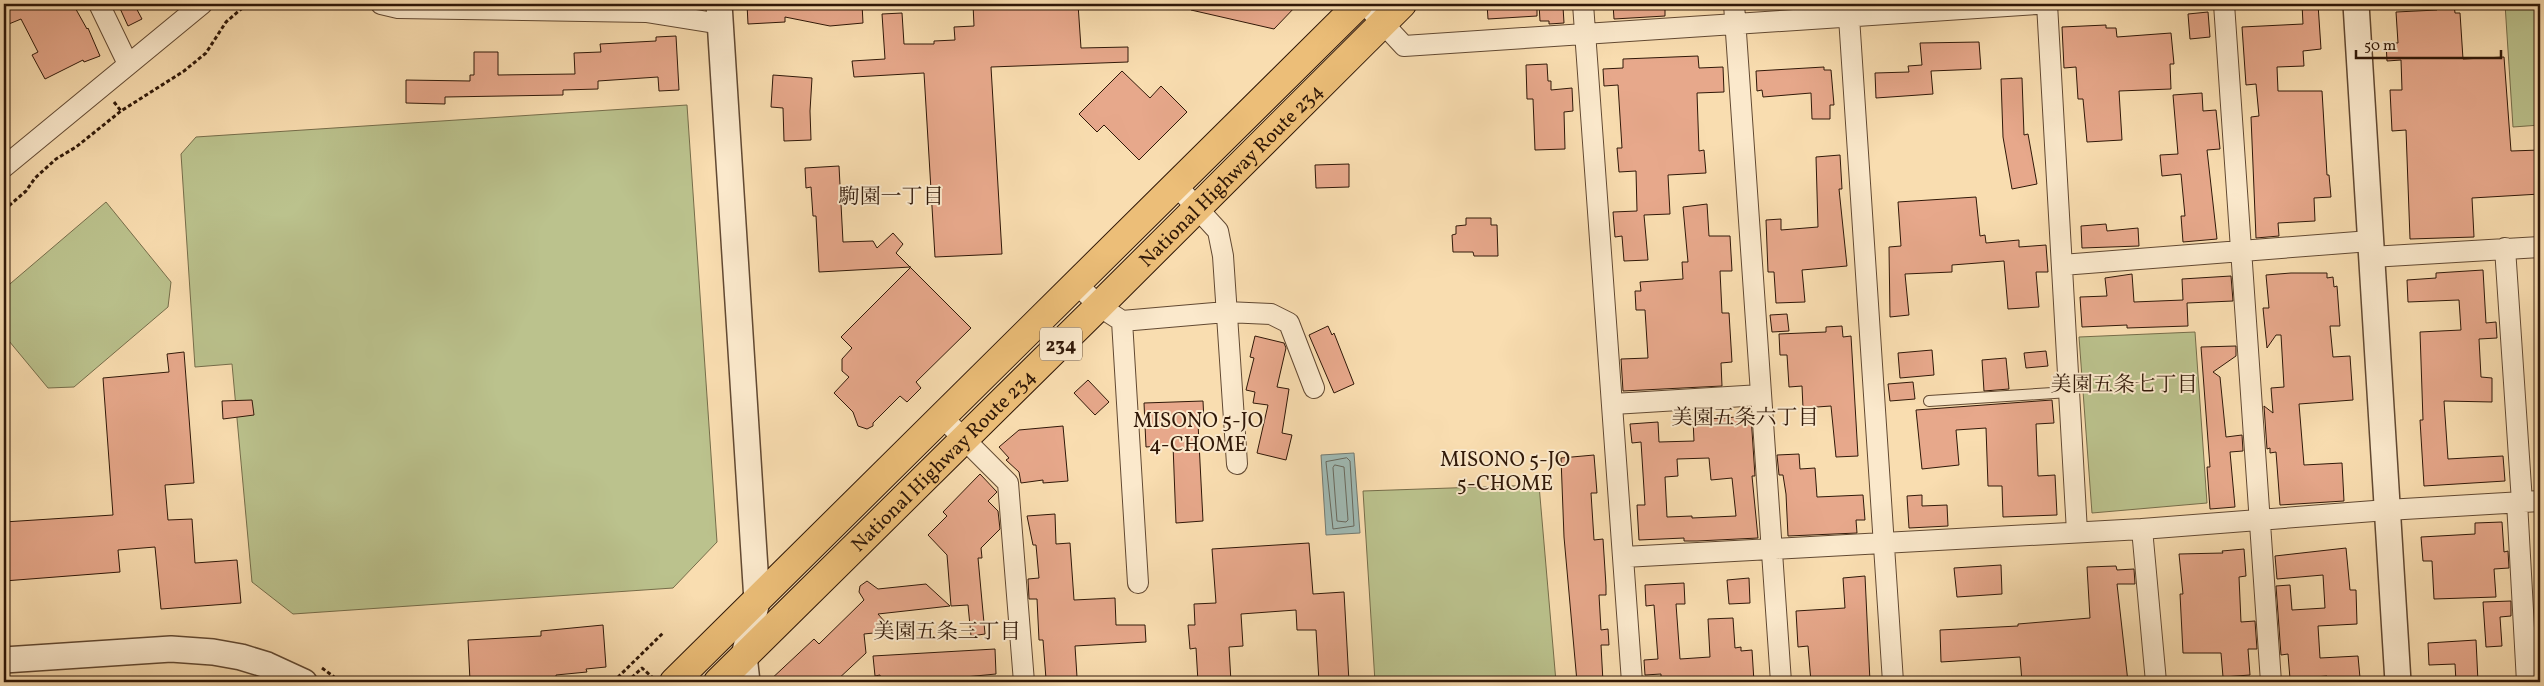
<svg xmlns="http://www.w3.org/2000/svg" width="2544" height="686" viewBox="0 0 2544 686" font-family="Vollkorn,'Noto Serif JP',serif">
<style>
.green{fill:#bbc28d;stroke:#766d4a}
.water{fill:#a0bab4;stroke:#73796f}
.lines{fill:none;stroke-linecap:round;stroke-linejoin:round}
.shore{stroke:#68695e;stroke-width:1}
.building{fill:#e7a88b;stroke:#301808;fill-rule:evenodd}
.service-casing{stroke:#624932;stroke-width:12}
.minor-casing{stroke:#624932;stroke-width:22}
.tertiary-casing{stroke:#624932;stroke-width:28}
.trunk-casing{stroke:#301808;stroke-width:30}
.path{stroke:#301808;stroke-width:3;stroke-dasharray:4 2.5;stroke-linecap:butt}
.service{stroke:#fbe9cc;stroke-width:10}
.minor{stroke:#fbe9cc;stroke-width:20}
.tertiary{stroke:#fbe9cc;stroke-width:25}
.trunk{stroke:#ecbe78;stroke-width:28}
.labels{text-anchor:middle;stroke-width:4;stroke-linejoin:round;paint-order:stroke}
.shield{fill:#fbe9cc;stroke:#6d5743;stroke-width:1}
.shield-label{font-size:19px;font-weight:bold;fill:#301808}
.street-label{font-size:20px;fill:#301808;stroke:#fbe9cc}
.neighbourhood-label{font-size:21px;fill:#301808;stroke:#fbe9cc}
</style>
<rect width="100%" height="100%" fill="#f9ddb0"/>
<filter id="stains"><feTurbulence type="fractalNoise" baseFrequency=".004" numOctaves="4"/><feColorMatrix values="0 0 0 0 .2 0 0 0 0 .09 0 0 0 0 .02 0 0 0 .5 -.17"/></filter>
<radialGradient id="worn" r=".72"><stop offset=".6" stop-color="#630" stop-opacity="0"/><stop offset="1" stop-color="#630" stop-opacity=".3"/></radialGradient>
<path class="green" d="M2505,4H2540V125L2513,127Z
M687,105L717,542L673,588L293,614L252,582L232,364L195,367L181,154L196,137Z
M106,202L171,282L168,307L74,387L48,388L4,335V289Z
M2195,332L2207,503L2092,513L2079,337Z
M1539,485L1556,682H1375L1363,491Z"/>
<path class="water" d="M1354,453L1360,533L1326,535L1321,455Z"/>
<g class="lines">
<path class="shore" d="M1347,458L1350,461L1354,526L1333,529L1326,462Z
M1335,465L1344,467L1348,520L1346,522L1337,521L1333,468Z"/>
</g>
<path class="building" d="M4,4H73L87,29L88,28L100,56L84,62L83,60L45,79L32,55L38,52L21,19L4,26Z
M118,4H134L142,19L128,26Z
M747,4H862L863,23L830,26L785,17V22L748,24Z
M973,4H1078L1081,48L1128,47V62L991,67L1002,254L935,257L924,73L854,77L852,61L885,59L882,14L902,13L904,44H934V41L955,40L954,27L974,26Z
M1192,4H1298L1274,29L1191,10Z
M1487,4H1537V16L1488,19Z
M1539,4H1558L1559,8L1563,7L1564,23L1549,24V21H1540Z
M1613,4H1665V16L1614,19Z
M2302,4H2318L2321,49L2303,51L2304,66L2277,67L2278,91H2322L2327,175H2329L2331,197L2314,198L2315,221L2278,223L2279,236L2256,238L2251,117L2259,116L2256,84L2246,85L2242,27L2303,24Z
M2437,4H2454L2455,13H2460L2463,59L2504,57L2511,151L2540,150V194L2472,198L2474,237L2410,239L2406,130L2392,131L2390,90H2402L2401,60L2387,61L2386,43H2398L2396,12L2437,10Z
M2208,12L2210,37L2190,39L2188,14Z
M2106,25V28H2116L2117,37L2171,33L2174,64H2170L2171,89L2119,91L2122,140L2087,142L2083,99H2078L2076,67L2064,68L2062,27Z
M676,36L679,90L659,91L658,77L598,81V89L563,90V95L445,97V104L406,103V80L470,81V75H474V52H498V75L575,74L574,53L601,52L600,44L656,41V37Z
M1979,42L1981,69L1931,71L1933,94L1876,98L1875,73L1909,72L1908,66L1922,65L1920,43Z
M1698,56L1699,68L1723,67L1724,92L1697,93L1699,151L1704,150L1706,173L1668,175L1670,214L1644,215L1648,260L1624,261L1622,236L1615,237L1613,212L1637,211L1636,171L1619,172L1617,148H1622L1618,85L1604,86L1603,69L1623,68V59Z
M1547,64L1548,81H1551V90L1572,88L1573,111L1564,112L1565,149L1535,150L1533,99H1527L1526,65Z
M1824,67V70H1831L1834,105H1830V119H1812L1811,93L1763,97L1762,90L1757,91L1756,71Z
M1122,71L1150,98L1161,86L1187,112L1139,160L1104,125L1097,132L1079,114Z
M773,75L812,78L810,111L811,140L784,141L783,108L771,107Z
M2022,78L2024,135L2028,134L2037,184L2012,189L2003,137L2001,79Z
M2202,93L2203,111L2216,110L2220,149L2207,150L2217,239L2183,242L2181,216H2185L2181,174L2162,176L2160,155L2178,154L2173,95Z
M1840,155L1842,189H1839L1847,266L1802,270L1805,302L1776,303L1774,272H1768L1766,220L1781,219V230L1818,227L1816,157Z
M1349,164V187L1316,188L1315,165Z
M839,166L843,242L873,241L877,248L893,233L903,244L896,253L971,328L916,382L921,388L907,402L900,396L873,423V426L867,429L858,426L853,412L834,393L849,377L842,371V359L852,348L841,337L911,267L819,272L816,216H813L811,187L806,188L805,168Z
M1976,197L1980,236L1985,235L1986,243L2019,240V247L2046,245L2048,272H2036L2039,307L2008,309L2004,261L1952,265V272L1905,274L1909,315L1890,317L1889,247L1901,246L1898,202Z
M1707,204L1709,236H1730L1732,271H1720L1722,313H1729L1732,362L1721,363L1722,386L1623,391L1621,359L1648,358L1645,310H1636L1635,291H1641L1640,282L1683,279L1682,262H1688L1683,207Z
M1466,218H1491V225H1497L1498,256H1474L1473,252H1453L1452,235L1456,234V226L1466,225Z
M2106,224L2107,231L2138,228L2139,246L2082,248L2081,226Z
M2483,270L2486,323L2496,322L2497,338L2479,339L2481,377L2492,378V402L2444,401L2448,459L2503,456L2505,481L2424,486L2420,420H2423L2420,332L2461,330L2459,300L2408,302L2407,280L2436,278V273Z
M2291,273H2327V278L2333,277L2334,287L2337,286L2340,326H2330L2333,357L2350,356L2353,400L2299,404L2304,465L2342,463L2344,501L2280,505L2276,452L2270,453V448L2267,449L2264,406L2273,413L2271,388L2284,387L2281,335H2276L2267,348L2263,308H2269L2266,275Z
M2132,274L2134,302L2183,300L2182,279L2231,276L2233,301L2187,303L2188,326L2127,328V325L2082,327L2080,297L2107,296L2105,278Z
M1787,314L1789,331L1772,332L1770,315Z
M1328,326L1332,335L1334,333L1354,384L1334,393L1309,335Z
M1842,326L1843,337L1851,336L1858,456L1836,457L1831,406L1803,408L1802,386L1789,387L1787,355H1780L1779,334L1826,332V327Z
M1255,336L1284,343L1286,348L1277,387L1289,389L1282,433L1292,435L1286,460L1257,453L1268,405L1253,403L1255,392L1246,390L1254,358L1250,357Z
M2236,346V356L2213,372L2220,377L2226,437L2242,435L2243,451L2230,452L2235,507L2210,509L2207,467H2210L2201,347Z
M1932,350L1934,375L1900,378L1898,353Z
M2046,351L2048,366L2026,368L2024,353Z
M184,352L194,483L165,485L168,520L192,519L195,563L237,560L241,603L161,609L155,547L118,550L120,572L4,581V522L113,515L103,378L169,372L167,354Z
M2006,358L2009,389L1984,391L1982,360Z
M1088,380L1109,402L1095,415L1074,393Z
M1913,382L1915,399L1890,401L1888,384Z
M252,400L254,415L223,419L222,401Z
M2052,400L2054,423L2036,424L2038,476L2055,475L2057,515L2003,517L2002,486H1988L1986,428L1956,430L1959,465L1922,469L1916,410Z
M1203,401L1204,422L1198,423L1203,521L1176,523L1173,445L1146,447L1144,403Z
M1751,416L1755,476H1752L1758,538L1697,541H1684V538L1639,540L1637,505H1645L1641,442L1632,443L1630,424L1658,422L1659,442L1694,441L1693,420ZM1709,458L1711,480L1732,478L1736,516L1692,518V516L1667,517L1665,477L1678,476L1677,459Z
M1063,426L1068,481L1043,483V480L1021,483L1019,472L1006,460L1009,458L999,447L1019,430Z
M1799,454L1800,469L1815,468L1817,497L1863,495L1865,520H1856L1857,533L1788,536L1786,494L1783,475H1779L1777,455Z
M1594,455L1597,493H1591L1594,540L1603,539L1606,586V595H1599L1601,630L1608,629L1609,645H1601L1603,682H1577L1564,537L1561,458Z
M980,474L997,492L988,501L998,511L1000,529L981,548L982,558H978L985,634L971,636L968,605L951,606L947,555L928,535L947,516L943,512Z
M1922,495V506L1947,505L1948,526L1909,528L1907,496Z
M1055,514L1056,544L1070,543L1074,600L1115,598L1116,625H1145L1146,642L1075,646L1077,677L1046,679L1043,640H1039L1037,599H1029L1028,579L1039,578L1036,545H1033L1027,516Z
M2502,522L2504,552L2508,551L2509,568L2494,569L2496,597L2434,599L2432,561H2423L2421,537L2475,534V523Z
M1309,543L1313,594L1344,592L1349,682H1319L1316,630H1297L1296,610L1241,614L1243,646L1229,647L1231,682H1198L1196,648L1190,649L1188,625H1195L1194,604L1216,603L1212,549Z
M2346,548L2350,590H2356L2357,624L2318,626L2320,658L2358,656L2360,678L2327,680V676L2290,679L2288,654L2281,655L2276,586L2290,585L2292,610L2325,608L2323,575L2277,579L2275,556Z
M2244,549L2246,576L2239,577L2241,622L2255,621L2257,649H2248L2250,675L2223,677L2221,653H2183L2180,594H2183L2179,554L2223,553L2222,551Z
M2001,565L2002,594L1957,597L1954,568Z
M2116,566L2117,570L2134,569L2135,584H2117L2128,682H2022L2020,657L1941,662L1940,630L2018,626V624L2090,618L2087,567Z
M1865,576L1870,682H1811L1808,646L1798,647L1796,611L1845,608L1843,578Z
M1749,578L1750,603L1729,604L1727,580Z
M867,581L878,589L926,584L950,606L878,614L893,631L864,634L866,653L835,682H768L814,639L819,644L864,600L859,592L860,586Z
M1684,583L1685,604H1676L1680,659L1710,657L1708,619L1733,618L1735,648L1741,647V651L1752,650L1754,682H1661V674L1645,675L1644,660L1658,659L1654,605L1646,606L1645,585Z
M2511,601V616L2500,617L2502,646L2486,647L2483,602Z
M603,625L606,667L586,669L587,672L556,675V678L470,681L468,640L541,636V631Z
M2476,640L2478,682H2456L2455,664L2429,665L2428,643Z
M995,649L996,674L944,679L943,677L907,678V682H881L880,675L875,676L873,656Z"/>
<g class="lines">
<defs>
<path id="service" d="M1929,401L2069,392"/>
<path id="minor" d="M99,4L128,64
M381,4L398,8L646,12L721,24
M1365,4L1404,46L2036,4
M1583,4L1632,682
M1734,4L1781,682
M2047,4L2077,532
M2224,4L2271,682
M1849,17L1893,682
M4,167L202,4
M1176,185L1218,231L1223,256L1237,464
M2505,248L2522,502
M2371,257L2540,247
M2062,265L2370,241
M1077,284L1099,306L1122,321L1138,583
M1122,321L1226,312L1271,314L1289,323L1314,388
M1613,404L1761,395
M942,417L1008,483L1024,682
M2517,502L2527,682
M2142,529L2156,682
M1624,557L2142,529L2387,510L2540,501"/>
<path id="tertiary" d="M719,4L757,601L744,656L747,682
M2356,4L2398,682
M4,660L171,649L213,652L241,657L267,665L304,682"/>
<g id="trunk">
<path d="M674,682L1359,4"/>
<path id="s1" d="M718,682L1099,306L1402,4"/>
</g>
</defs>
<use href="#service" class="service-casing"/>
<use href="#minor" class="minor-casing"/>
<use href="#tertiary" class="tertiary-casing"/>
<use href="#trunk" class="trunk-casing"/>
<path class="path" d="M114,102L121,111
M4,210L26,191L35,178L56,159L76,147L121,111L184,71L206,53L226,22L247,4
M322,668L341,682
M613,682L663,633
M627,682L642,668L652,677"/>
<use href="#service" class="service"/>
<use href="#minor" class="minor"/>
<use href="#tertiary" class="tertiary"/>
<use href="#trunk" class="trunk"/>
</g>
<g class="labels">
<rect class="shield" x="1040" y="327.5" width="42" height="33" rx="4"/>
<g class="shield-label">
<text x="1061" y="351">234</text>
</g>
<g class="street-label">
<text dy="7" stroke="none"><textPath href="#s1" startOffset="721">National Highway Route 234</textPath></text>
<text dy="7" stroke="none"><textPath href="#s1" startOffset="316">National Highway Route 234</textPath></text>
</g>
<g class="neighbourhood-label">
<text x="891" y="203">駒園一丁目</text>
<text x="2124" y="391">美園五条七丁目</text>
<text x="1745" y="424">美園五条六丁目</text>
<text x="1198" y="427">MISONO 5-JO<tspan x="1198" dy="24">4-CHOME</tspan></text>
<text x="1505" y="466">MISONO 5-JO<tspan x="1505" dy="24">5-CHOME</tspan></text>
<text x="947" y="638">美園五条三丁目</text>
</g>
</g>
<rect width="2544" height="686" fill="none" stroke="#f9ddb0" stroke-width="20"/>
<rect x="5" y="5" width="2534" height="676" fill="none" stroke="#301808" stroke-width="2.5"/>
<rect x="10" y="10" width="2524" height="666" fill="none" stroke="#301808"/>
<path d="M2356 50v8h145v-8" fill="none" stroke="#301808" stroke-width="2.5"/>
<text x="2364" y="50" font-size="15" fill="#301808" stroke="#fbe9cc" stroke-width="4" paint-order="stroke">50 m</text>
<rect width="100%" height="100%" filter="url(#stains)"/>
<rect width="100%" height="100%" fill="url(#worn)"/>
</svg>
